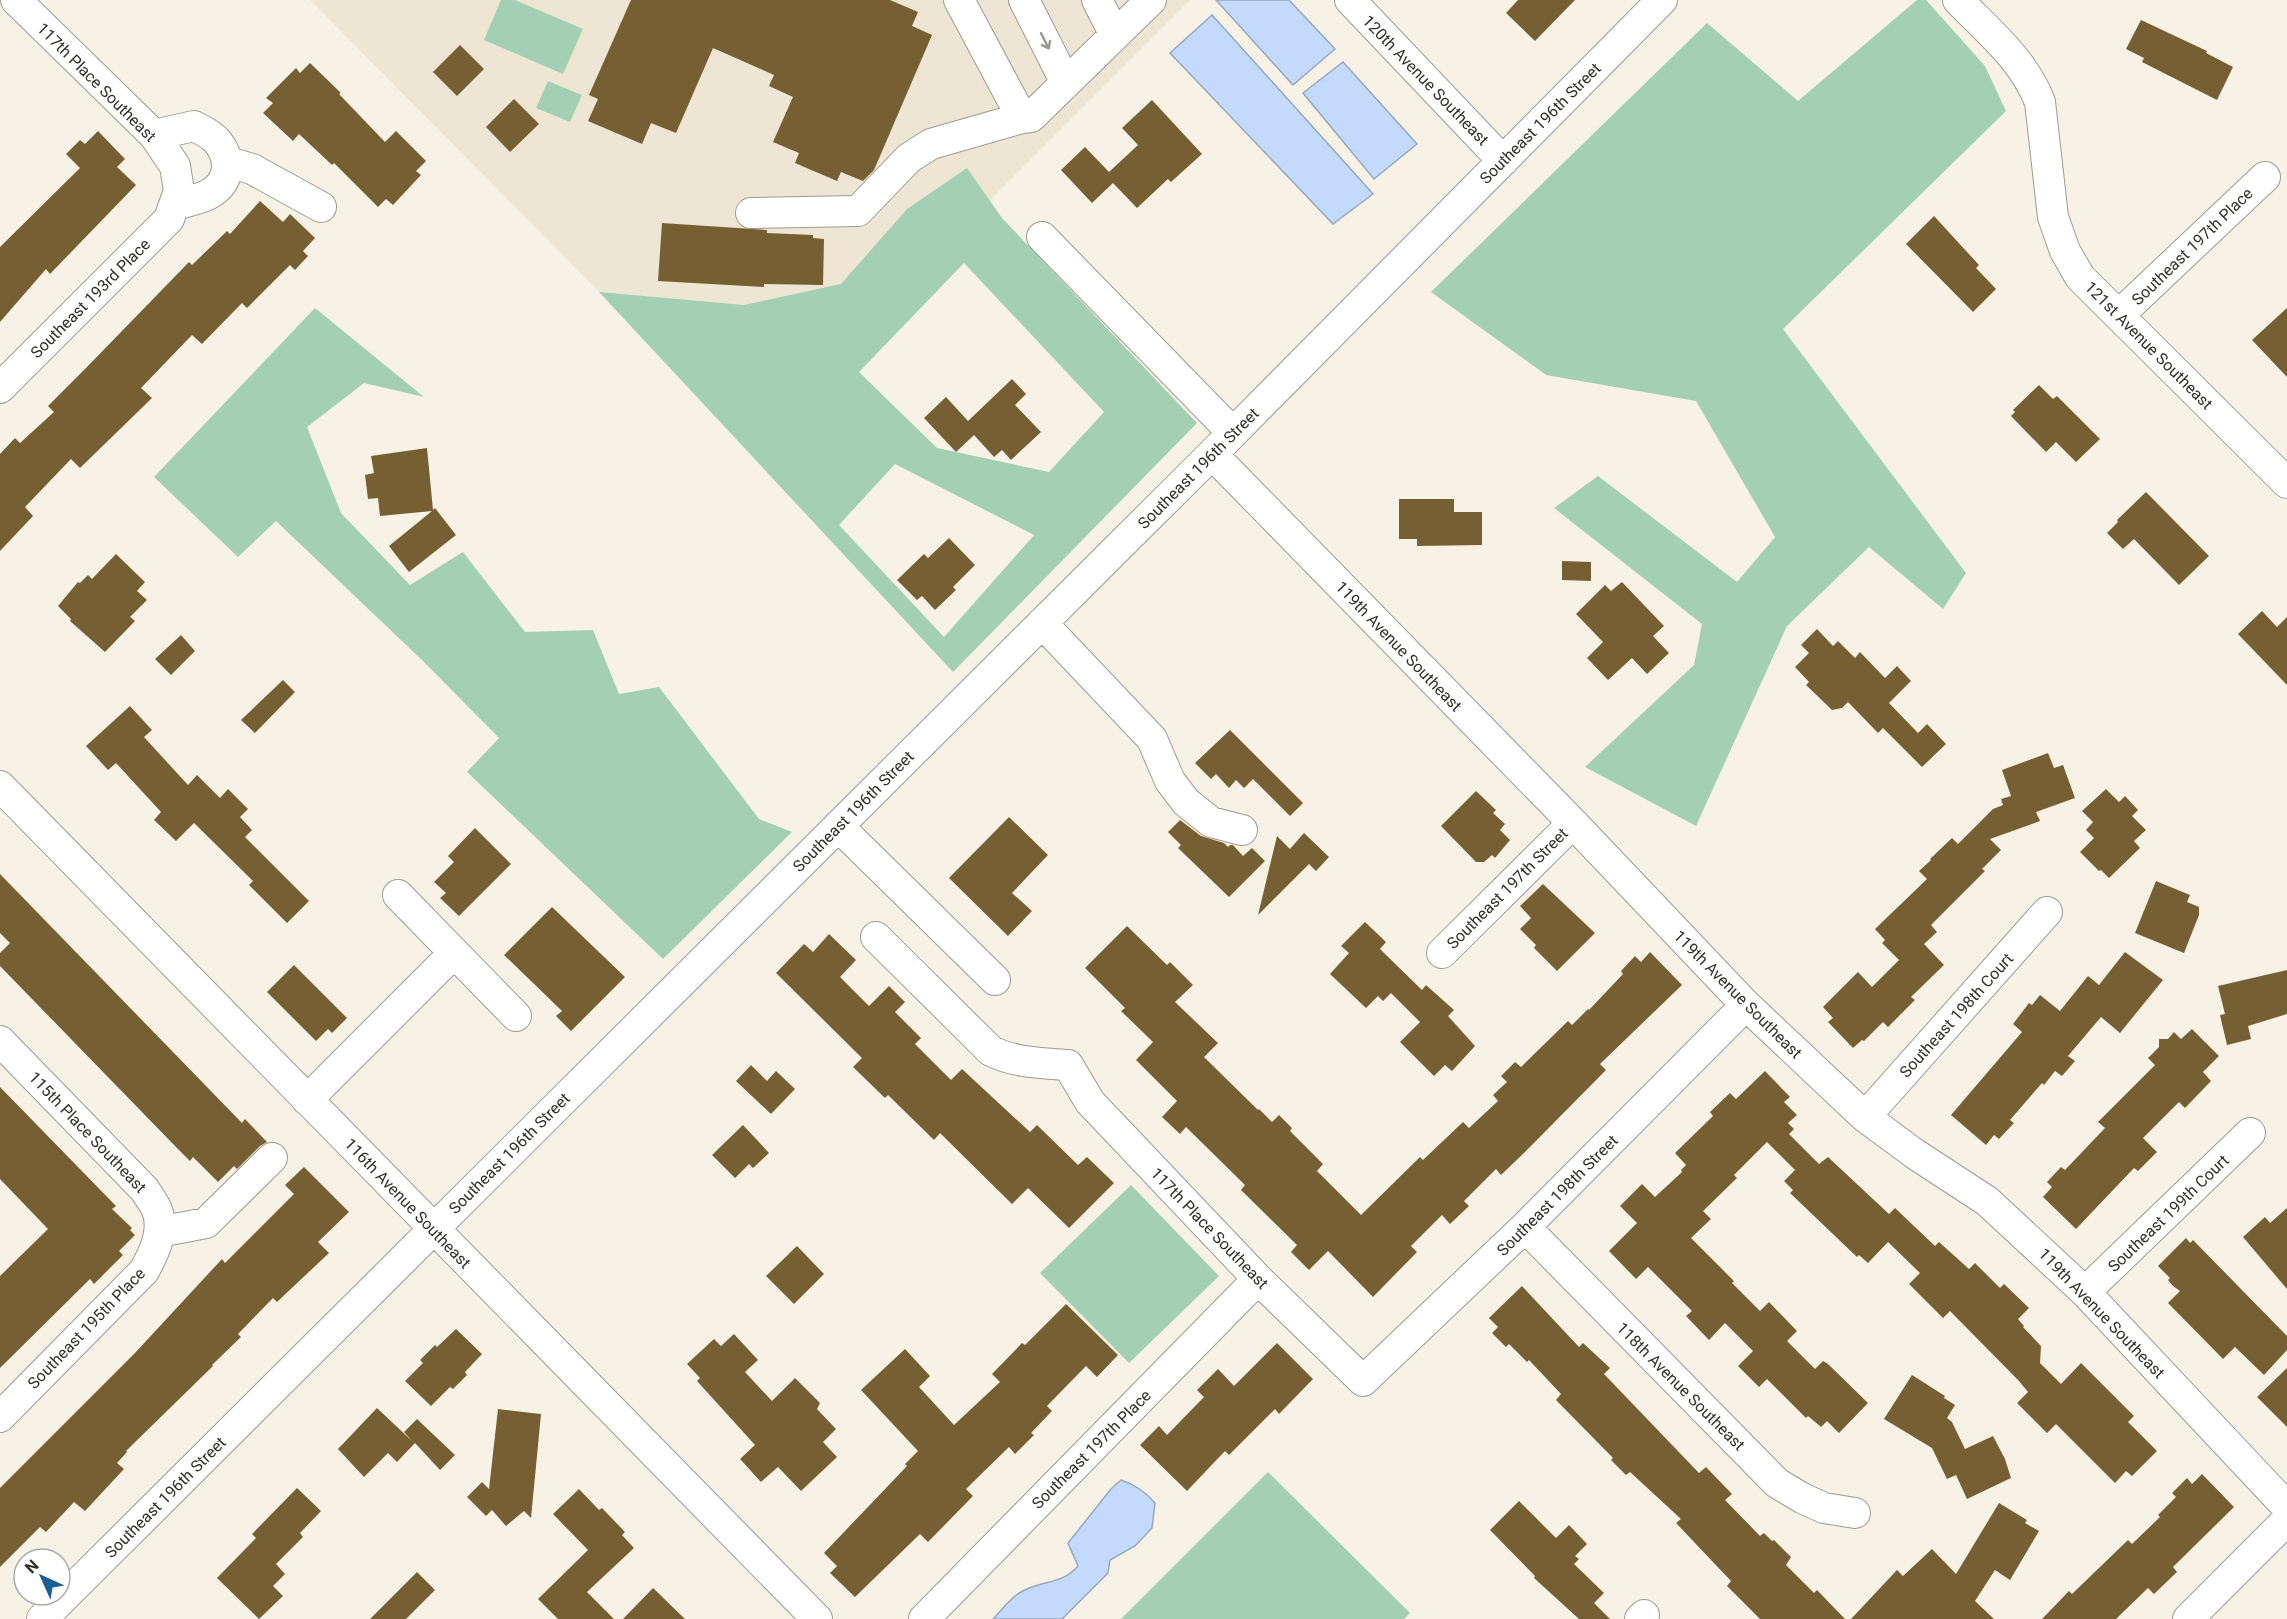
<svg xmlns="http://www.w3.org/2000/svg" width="2287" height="1619" viewBox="0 0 2287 1619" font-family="Roboto,sans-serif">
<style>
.built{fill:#efe5d4}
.green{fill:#a3d0b3;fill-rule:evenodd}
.water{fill:#c3dafd;stroke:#97a6be;stroke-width:1.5}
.building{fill:#755f33}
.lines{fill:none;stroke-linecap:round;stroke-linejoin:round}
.minor-casing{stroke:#9f998f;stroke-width:32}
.minor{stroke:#fff;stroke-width:30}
.oneway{stroke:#989694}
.labels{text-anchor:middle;stroke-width:6;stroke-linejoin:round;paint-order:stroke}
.street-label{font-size:16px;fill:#302e2a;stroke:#fff}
</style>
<rect width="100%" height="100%" fill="#f8f2e6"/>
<path class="built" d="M310,0H1190L748,442Z"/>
<path class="green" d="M501,0H515L583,29L563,74L484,40Z
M1917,0H1926L1985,66L2006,111L1783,329L1966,573L1943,609L1869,547L1787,626L1696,826L1585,767L1694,665L1702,624L1554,508L1598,476L1737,582L1775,537L1696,401L1546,375L1431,292L1707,23L1798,101Z
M548,81L582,95L570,122L536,108Z
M967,168L1002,218L1197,423L953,672L599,292L744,305L841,284L907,209ZM964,263L1104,412L1049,472L937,448L859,372ZM895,464L1034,535L944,637L839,525Z
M315,308L424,397L364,383L307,427L341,513L410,585L463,552L525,632L593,630L619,694L659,687L759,819L792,832L663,959L467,772L499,738L423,661L276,521L238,557L154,477Z
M1131,1185L1219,1276L1129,1363L1040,1273Z
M1268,1472L1410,1613L1404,1619H1121Z"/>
<path class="water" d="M1216,0H1289L1335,49L1293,85Z
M1212,15L1373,194L1333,224L1170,53Z
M1343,62L1417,144L1374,179L1303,93Z
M1121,1480C1136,1485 1145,1492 1155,1503L1152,1528L1135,1546L1110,1560L1108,1573L1062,1619H993C1002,1610 1010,1598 1021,1592C1041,1580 1062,1585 1078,1566L1068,1543L1111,1489Z"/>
<path class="building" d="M631,0H890L918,12L912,26L932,35L874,170L863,181L841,172L837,181L795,163L799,153L773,142L793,97L769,86L774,75L713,48L676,133L651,123L642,144L588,121L598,99L589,95Z
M1518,0H1575L1535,41L1506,13Z
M2141,20L2207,51L2206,53L2233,67L2217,100L2142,62L2144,58L2126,49Z
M460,45L484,69L457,96L433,72Z
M310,63L341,93L339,94L385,142L396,131L426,161L416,171L421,175L393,205L386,199L378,207L334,163L332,165L299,134L293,141L263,113L273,103L266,98L296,68L300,73Z
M514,99L539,124L510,152L486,127Z
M1152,100L1202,154L1171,182L1168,179L1137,208L1113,183L1092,203L1061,170L1085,147L1109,172L1138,145L1122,128Z
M98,131L125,159L117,167L136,185L50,274L46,269L0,322V247L80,168L66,154L80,140L85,144Z
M260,201L283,222L290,214L315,238L303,251L308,256L295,270L290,265L247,308L242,303L202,344L192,335L141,388L152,398L80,468L71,459L25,507L33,516L0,551V454L15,438L20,443L54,412L48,406L86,368L189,262L192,265L227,231L230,234Z
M1934,216L1979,265L1976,268L1996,289L1973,312L1906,244Z
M662,223L767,230V233L813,235V238L824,239L823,285L764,284V287L658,281Z
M2287,308V377L2252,340Z
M1012,379L1026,394L1015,405L1041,432L1011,460L1002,450L994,457L974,435L956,452L924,418L946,397L968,421Z
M2039,385L2053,399L2057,396L2100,439L2076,462L2056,442L2046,452L2011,416L2015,412L2013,410Z
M427,448L433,510L435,508L456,535L409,572L389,546L432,511L380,516L378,498L368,499L365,475L374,473L371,456Z
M2146,492L2209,556L2179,585L2134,539L2123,549L2107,533L2118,522L2117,520Z
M1399,499H1454V512H1482V545L1417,546V539H1399Z
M949,538L975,565L953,587L956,590L935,610L922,596L917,600L897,580L924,554L928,558Z
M116,554L145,582L137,591L147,600L130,617L135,621L105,652L70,621L71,619L58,606L78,582L80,583L88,575L92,579Z
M1562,561L1591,562V581L1562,580Z
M1622,582L1664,626L1653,636L1669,653L1647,674L1632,658L1608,680L1587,658L1603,642L1576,614L1605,585L1611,591Z
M2262,611L2277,627L2287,617V685L2238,634Z
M1817,629L1833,646L1838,641L1855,658L1860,652L1885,678L1897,666L1911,681L1889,703L1918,733L1927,724L1946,744L1922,767L1883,728L1878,733L1848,702L1842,708L1832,710L1806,685L1809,682L1795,667L1809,653L1801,645Z
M181,635L195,651L171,675L155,659Z
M283,680L295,692L255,733L241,720Z
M130,706L152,730L144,737L188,785L197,775L220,798L228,789L248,809L240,817L252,830L245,837L309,901L287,923L249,885L253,881L194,823L176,841L154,820L161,812L116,763L108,770L86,746Z
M1230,730L1303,803L1290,816L1253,779L1244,788L1236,780L1229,788L1216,774L1211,779L1195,763Z
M2048,753L2054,768L2063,765L2075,798L2036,812L2040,821L1990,839L2001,850L1982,869L1985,871L1931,925L1937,932L1924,944L1944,965L1911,997L1915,1000L1888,1027L1883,1022L1864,1041L1862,1040L1853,1048L1828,1022L1833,1018L1823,1007L1858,972L1872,987L1899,960L1882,943L1885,940L1875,929L1927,879L1919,871L1931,860L1930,859L1952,838L1958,844L1993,809L2003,805L2001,799L2011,796L2002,770Z
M2106,789L2119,802L2125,796L2138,810L2132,816L2146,830L2134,841L2140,848L2109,878L2101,870L2099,871L2080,852L2094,838L2086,830L2093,822L2082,811Z
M1476,791L1496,810L1493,813L1505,824L1500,830L1510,840L1495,858L1492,855L1484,862H1476L1441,826Z
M1009,817L1048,855L1012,893L1032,911L1008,936L949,878Z
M1180,820L1201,836L1224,843L1228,847L1230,845H1233L1243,856L1252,848L1265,861L1229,897L1178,848L1181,845L1168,832Z
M475,828L511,864L459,916L440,898L446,893L434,882L454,862L448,856Z
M1304,833L1329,857L1316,871L1309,864L1258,915L1277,836L1290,849Z
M0,874L242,1123L245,1119L267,1142L260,1146L237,1169L234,1166L218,1182L193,1157L190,1161L175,1146L0,966V953L10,943L0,933Z
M2156,881L2190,895L2187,902L2199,907V915L2184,953L2135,933Z
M1543,884L1595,933L1557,971L1534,948L1536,945L1520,929L1531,918L1520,906Z
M552,907L625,977L571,1031L556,1016L562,1011L504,955Z
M1365,922L1386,942L1380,949L1422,990L1426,985L1454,1010L1448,1016L1475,1046L1452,1071L1445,1065L1434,1076L1400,1042L1420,1022L1391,993L1383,1001L1378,996L1366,1008L1330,974L1349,953L1341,946Z
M1127,926L1167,965L1170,962L1193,985L1175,1002L1218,1043L1204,1057L1258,1110L1259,1109L1272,1122L1279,1115L1292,1128L1290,1131L1323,1164L1317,1171L1361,1215L1420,1157L1423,1160L1463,1122L1469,1128L1498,1101L1493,1095L1507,1082L1501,1076L1515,1062L1521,1067L1568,1021L1572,1025L1588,1009L1589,1010L1623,974L1621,971L1635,956L1641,962L1650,952L1682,985L1600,1064L1606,1070L1525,1152L1501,1175L1496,1169L1464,1201L1469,1206L1450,1224L1442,1215L1411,1246L1417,1252L1373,1297L1328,1251L1309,1270L1291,1252L1297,1245L1241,1190L1245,1185L1186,1127L1180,1134L1162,1117L1177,1101L1136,1060L1153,1042L1121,1011L1125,1008L1085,968Z
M829,934L856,960L840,977L869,1006L889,986L905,1002L895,1012L921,1038L915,1044L951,1080L962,1069L1030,1132L1037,1125L1078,1165L1087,1157L1114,1183L1069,1228L1028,1188L1012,1204L940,1133L934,1140L888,1095L885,1098L853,1067L862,1058L776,973L804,944L813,952Z
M2125,952L2163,980L2120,1033L2101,1017L2068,1056L2075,1061L2062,1076L2055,1071L2044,1085L2042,1083L2010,1120L2014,1123L1999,1139L1994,1135L1986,1145L1951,1115L2022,1032L2013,1024L2029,1003L2032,1005L2040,995L2060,1011L2088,976L2099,985Z
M294,965L347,1018L332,1033L328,1029L316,1041L267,992Z
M2287,970V1014L2248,1026L2251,1039L2227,1045L2220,1015L2225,1014L2218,986Z
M2192,1029L2219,1056L2203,1072L2211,1081L2185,1108L2179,1102L2143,1138L2157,1152L2138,1171L2134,1168L2076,1229L2043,1197L2052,1187L2047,1182L2061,1167L2065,1170L2105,1128L2098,1122L2155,1065L2148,1058L2159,1047V1039H2168L2174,1032L2181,1039Z
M751,1065L767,1081L776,1071L795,1089L771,1114L736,1081Z
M1765,1071L1790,1097L1784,1102L1797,1115L1788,1123L1794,1129L1789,1134L1819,1164L1828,1157L1889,1214L1895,1208L1935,1246L1939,1242L1969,1269L1975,1263L2000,1288L2004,1284L2029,1308L2018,1319L2024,1326L2023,1327L2041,1346L2040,1363L2061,1384L2081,1363L2134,1416L2128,1422L2157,1451L2132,1476L2126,1471L2115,1483L2056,1424L2047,1433L2017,1403L2028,1392L2019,1381L1950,1311L1943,1318L1909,1284L1920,1273L1888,1242L1868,1263L1859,1255L1857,1257L1790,1193L1793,1190L1784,1181L1795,1170L1767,1142L1734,1175L1737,1178L1703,1211L1711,1219L1691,1238L1734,1281L1732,1283L1760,1311L1769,1302L1797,1331L1787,1341L1815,1369L1823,1361L1828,1364L1868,1403L1839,1433L1827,1421L1821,1427L1808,1416L1806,1418L1767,1379L1759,1387L1738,1366L1753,1351L1725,1323L1709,1340L1686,1316L1692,1311L1648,1267L1636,1279L1609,1251L1637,1223L1620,1206L1642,1184L1655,1197L1682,1172L1681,1170L1686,1165L1675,1153L1713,1116L1710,1112L1730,1093L1736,1099Z
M0,1087L116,1206L112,1209L132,1228L130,1230L135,1235L119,1251L123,1255L94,1284L90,1279L0,1368V1276L48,1229L0,1179Z
M743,1125L769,1153L753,1168L749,1164L735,1178L712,1155Z
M304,1167L349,1212L318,1242L329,1253L277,1302L273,1298L238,1334L241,1337L212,1365L213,1366L126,1451L127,1452L117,1463L124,1469L85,1511L74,1502L46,1532L40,1527L0,1567V1488L135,1353L222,1259L225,1263L294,1194L285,1185Z
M2287,1208V1289L2243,1237L2265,1217L2270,1223Z
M2186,1238L2190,1243L2193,1240L2287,1336V1350L2264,1375L2235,1347L2223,1359L2168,1303L2180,1291L2173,1286L2168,1280L2170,1278L2158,1266Z
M797,1246L824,1274L794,1304L766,1276Z
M1522,1286L1579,1347L1583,1343L1610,1368L1604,1374L1699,1473L1706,1467L1732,1494L1725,1500L1760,1536L1764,1533L1772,1541L1774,1540L1791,1557L1786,1565L1814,1593L1817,1590L1845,1619H1760L1727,1586L1731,1581L1676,1523L1681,1519L1630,1472L1626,1475L1611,1460L1613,1458L1556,1400L1561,1394L1529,1360L1527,1362L1509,1344L1506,1347L1492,1333L1498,1327L1489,1318Z
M1066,1304L1118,1355L1097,1377L1086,1366L1047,1406L1052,1411L1031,1433L1034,1435L1015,1454L1009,1447L966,1489L973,1496L928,1542L920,1534L855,1597L830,1573L837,1566L824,1553L907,1466L905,1464L918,1451L861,1390L905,1349L930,1376L919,1387L954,1425L1000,1382L992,1374L1022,1343L1025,1345Z
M456,1329L482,1354L465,1372L467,1375L453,1389L450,1387L431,1406L405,1381L423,1363L420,1360L435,1345L437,1347Z
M734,1334L758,1360L745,1372L772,1401L795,1378L820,1403L817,1409L836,1429L823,1442L837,1457L801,1491L778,1467L761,1482L740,1459L755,1445L697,1381L700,1378L687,1364L714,1339L721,1346Z
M1277,1343L1313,1379L1279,1414L1275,1409L1229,1455L1225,1451L1187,1491L1140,1445L1159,1426L1167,1435L1204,1397L1197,1390L1218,1369L1234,1386Z
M2287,1368V1427L2257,1397Z
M1912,1375L1945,1396L1944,1398L1955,1405L1947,1418L1952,1422L1965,1449L1993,1436L2005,1459L2011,1478L1967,1499L1956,1475L1947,1479L1932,1448L1884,1419Z
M377,1408L412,1441L404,1432L417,1419L455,1455L440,1470L415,1443L397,1462L388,1453L364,1477L338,1449Z
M498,1409L541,1414L531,1518L524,1511L506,1526L492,1510L486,1516L467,1497L482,1482L489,1489Z
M2202,1474L2234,1507L2173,1567L2177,1572L2154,1594L2148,1588L2116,1619H2042L2069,1591L2072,1594L2128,1540L2132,1544L2160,1517L2158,1515L2176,1497L2172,1493L2187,1478L2192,1484Z
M297,1488L321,1511L300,1533L303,1537L276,1564L285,1574L273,1586L283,1596L259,1619L217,1578L256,1538L252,1534Z
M579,1489L599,1510L602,1508L625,1532L622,1535L634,1548L587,1592L614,1619H558L538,1599L588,1550L553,1514Z
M1519,1501L1556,1538L1569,1525L1587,1544L1575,1556L1579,1559L1574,1564L1604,1593L1594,1603L1610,1619H1579L1534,1578L1535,1576L1490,1530Z
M1999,1503L2027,1520L2025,1523L2039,1531L2010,1580L1995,1570L1975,1601L1994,1619H1851L1897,1570L1903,1576L1932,1549L1956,1574Z
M417,1572L435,1590L406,1619H370Z
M653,1588L685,1619H623Z"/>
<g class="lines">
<defs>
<path id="minor" d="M959,0L1022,118L1031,117L1151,0
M1024,0L1066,83
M1097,0L1115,35
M1350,0L1503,161
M1958,0C1990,33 2023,59 2040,102L2053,217L2065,251L2080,277L2287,483
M154,135L194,126C202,130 212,135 217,141C232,159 230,181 211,193C202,199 187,201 176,205
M228,162L252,169L321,207
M751,213L858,211L909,158L931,144L1022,118
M1042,237L1233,433
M2119,315L2265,177
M0,388L169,219L179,191L175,166L154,135L16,0
M1212,454L1573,823L1746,1005L1865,1117L1915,1154L1987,1201L2085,1292L2287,1507
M1042,623L1152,739L1170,781L1186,802L1211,822L1242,830
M0,786L817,1619
M838,826L995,980
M398,895L516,1016
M876,937L991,1051C1015,1063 1042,1063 1068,1065L1090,1102L1258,1279L1363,1381L1525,1227L1746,1005
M1442,953L1573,823
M0,1041L144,1189C148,1195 154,1203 157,1210C165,1231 154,1253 144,1271L0,1417
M307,1100L454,953
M1865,1117L2047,912
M1525,1227L1777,1483L1802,1498L1824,1508L1855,1513
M159,1232L206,1223L272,1158
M2085,1292L2250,1133
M42,1619L1212,454L1662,0
M924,1619L1258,1279
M1640,1619L1644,1615
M2188,1619L2287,1520"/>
</defs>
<use href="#minor" class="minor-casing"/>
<use href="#minor" class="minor"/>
</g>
<defs><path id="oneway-shaft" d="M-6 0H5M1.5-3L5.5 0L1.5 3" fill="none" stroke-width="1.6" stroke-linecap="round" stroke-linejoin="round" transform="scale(1.5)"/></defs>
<use class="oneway" href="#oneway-shaft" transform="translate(1045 41) rotate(63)"/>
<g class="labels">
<g class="street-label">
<text transform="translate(1426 80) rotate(46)" y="6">120th Avenue Southeast</text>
<text transform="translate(97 82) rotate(45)" y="6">117th Place Southeast</text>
<text transform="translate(1540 123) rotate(-45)" y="6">Southeast 196th Street</text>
<text transform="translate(2192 246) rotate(-44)" y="6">Southeast 197th Place</text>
<text transform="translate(90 298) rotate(-45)" y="6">Southeast 193rd Place</text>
<text transform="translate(2149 345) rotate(45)" y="6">121st Avenue Southeast</text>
<text transform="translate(1198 468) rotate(-45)" y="6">Southeast 196th Street</text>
<text transform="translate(1399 646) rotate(46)" y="6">119th Avenue Southeast</text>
<text transform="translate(853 811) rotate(-45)" y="6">Southeast 196th Street</text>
<text transform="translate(1507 888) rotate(-45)" y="6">Southeast 197th Street</text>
<text transform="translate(1738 994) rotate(45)" y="6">119th Avenue Southeast</text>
<text transform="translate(1956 1015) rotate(-48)" y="6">Southeast 198th Court</text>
<text transform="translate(88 1132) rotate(46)" y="6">115th Place Southeast</text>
<text transform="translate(509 1153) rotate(-45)" y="6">Southeast 196th Street</text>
<text transform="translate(1557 1195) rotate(-45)" y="6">Southeast 198th Street</text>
<text transform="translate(408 1203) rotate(46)" y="6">116th Avenue Southeast</text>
<text transform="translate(2168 1213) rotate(-44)" y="6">Southeast 199th Court</text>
<text transform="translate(1210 1228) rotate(46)" y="6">117th Place Southeast</text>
<text transform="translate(2102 1313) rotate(46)" y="6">119th Avenue Southeast</text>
<text transform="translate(86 1328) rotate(-46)" y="6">Southeast 195th Place</text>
<text transform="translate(1681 1386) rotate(45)" y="6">118th Avenue Southeast</text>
<text transform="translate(1091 1449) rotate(-45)" y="6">Southeast 197th Place</text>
<text transform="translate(165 1497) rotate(-45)" y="6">Southeast 196th Street</text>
</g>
</g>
<g transform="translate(42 1577) rotate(315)"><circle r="28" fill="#ffffff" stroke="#acabaa" stroke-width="1.5"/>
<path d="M0-4.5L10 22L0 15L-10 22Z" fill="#1b6095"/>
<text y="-9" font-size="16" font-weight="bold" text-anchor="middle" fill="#302e2a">N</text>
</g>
</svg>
